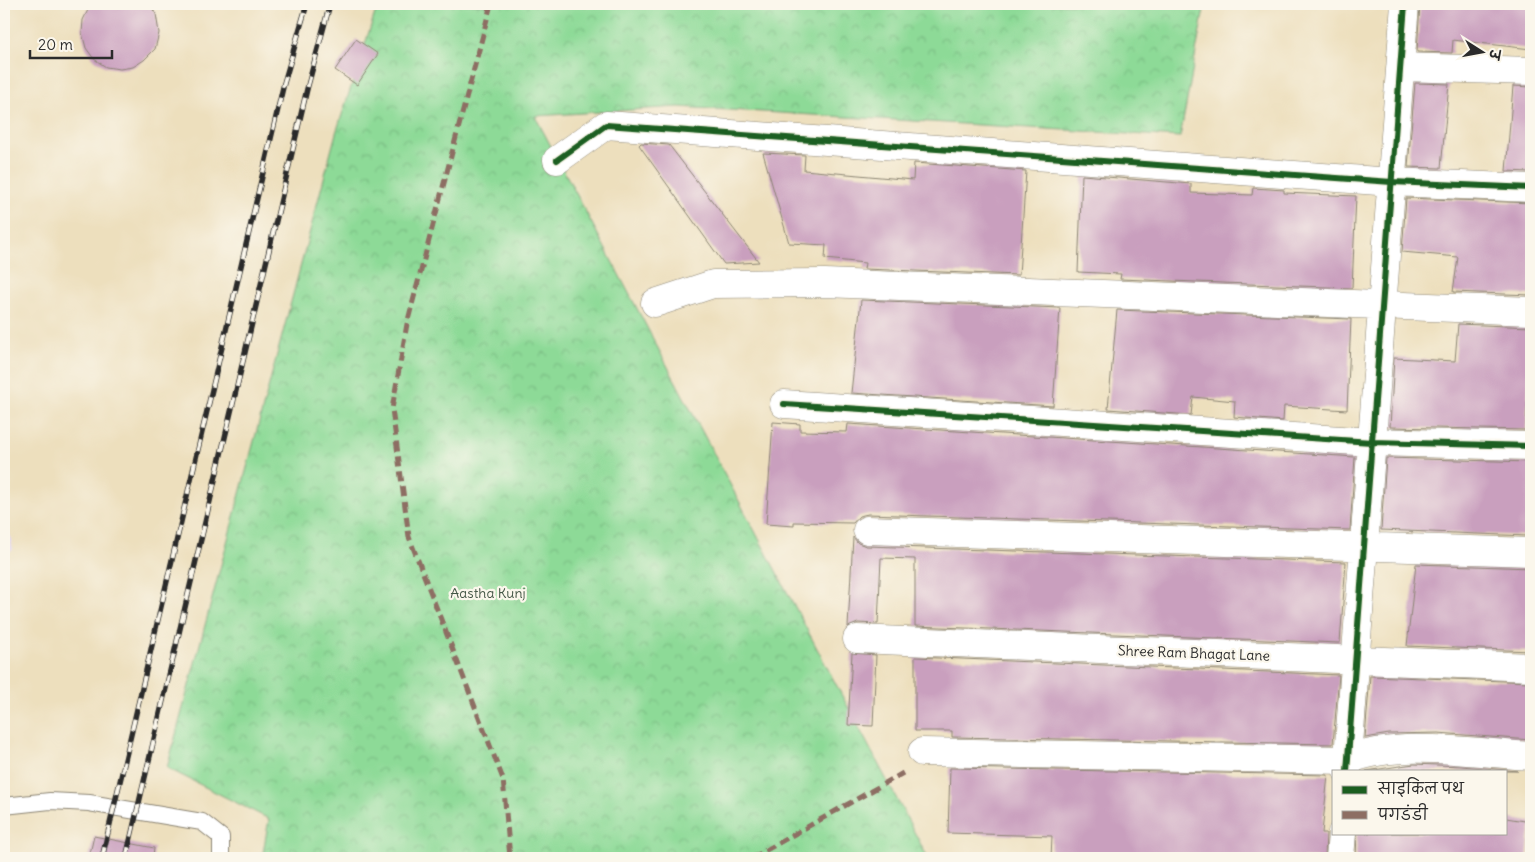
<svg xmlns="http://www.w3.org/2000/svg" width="1535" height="862" viewBox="0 0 1535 862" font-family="Delius,'Playpen Sans Deva',sans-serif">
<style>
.built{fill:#e0d4f4}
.park{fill:url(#park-crowns);stroke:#5c8261}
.building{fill:#c99fbe}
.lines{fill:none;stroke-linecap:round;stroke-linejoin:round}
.lane-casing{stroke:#8c8574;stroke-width:18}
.street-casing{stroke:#8c8574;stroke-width:29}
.lane{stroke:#fff;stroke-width:16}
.street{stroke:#fff;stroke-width:28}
.rail-casing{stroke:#2b2b2b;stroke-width:5.5}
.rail{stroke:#fbf7ec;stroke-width:4;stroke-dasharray:11;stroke-linecap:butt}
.quiet{stroke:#8d6e63;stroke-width:5;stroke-dasharray:10 5;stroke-linecap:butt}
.cycleway-casing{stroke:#fbf7ec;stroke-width:9}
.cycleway{stroke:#1b5e20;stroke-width:6}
.labels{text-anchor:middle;stroke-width:4.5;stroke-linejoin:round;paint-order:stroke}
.park-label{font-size:14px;fill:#445746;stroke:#fbf7ec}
.street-label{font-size:14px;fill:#2b2b2b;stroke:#fbf7ec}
</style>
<defs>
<pattern id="park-crowns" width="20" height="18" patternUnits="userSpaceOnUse" patternTransform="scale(1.25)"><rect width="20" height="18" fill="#8dda97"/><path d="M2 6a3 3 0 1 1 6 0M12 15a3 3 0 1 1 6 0" fill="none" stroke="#7abb82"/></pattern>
</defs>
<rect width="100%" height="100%" fill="#fbf7ec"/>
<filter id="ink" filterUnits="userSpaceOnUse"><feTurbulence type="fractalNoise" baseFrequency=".02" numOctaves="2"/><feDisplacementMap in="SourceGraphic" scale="10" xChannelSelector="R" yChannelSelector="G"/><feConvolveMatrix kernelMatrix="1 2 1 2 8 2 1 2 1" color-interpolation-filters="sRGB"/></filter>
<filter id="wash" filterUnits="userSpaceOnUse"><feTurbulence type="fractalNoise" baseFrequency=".0096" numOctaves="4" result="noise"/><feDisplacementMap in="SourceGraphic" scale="20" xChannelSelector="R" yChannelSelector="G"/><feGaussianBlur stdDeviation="1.12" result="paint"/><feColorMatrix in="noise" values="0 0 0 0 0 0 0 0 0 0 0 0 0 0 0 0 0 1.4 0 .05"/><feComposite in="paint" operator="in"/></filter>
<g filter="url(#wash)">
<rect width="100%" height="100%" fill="#eddfbd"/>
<path class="built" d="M4,507L13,550L4,552Z"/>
<path class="park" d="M378,4H1205L1180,137L679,107L535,116L928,858H262L269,819L167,768L336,133Z"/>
<g id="blocks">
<path class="building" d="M91,4H149L156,14L159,33L155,49L144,60L133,67L120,69L106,67L94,59L86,48L82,33L83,20Z
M1420,4H1531V49L1453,40L1452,53L1417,52Z
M356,39L378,54L357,85L335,70Z
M1415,83L1449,84L1441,168L1408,167Z
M1513,86L1531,87V172L1506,171Z
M641,143L669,145L759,262L724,264L639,145Z
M763,153L805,155L804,170L913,180L914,163L1026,171L1019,275L864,269L865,263L825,259L826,245L789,243Z
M1082,175L1191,184V193L1252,195L1253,188L1284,190V193L1356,196L1352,288L1120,279L1121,274L1078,272Z
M1406,198L1531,203V295L1453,292L1458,257L1402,252Z
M861,300L1060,308L1053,406L851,393Z
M1117,310L1351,319L1347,410L1284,406L1283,421L1234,417L1235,401L1193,397L1191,415L1108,409Z
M1458,324L1531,327L1526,430L1390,427L1394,358L1455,361Z
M773,422L800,424V431L847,432L848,424L1355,457L1350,530L868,514L859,516L853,523L794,522V526L766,524Z
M1386,458L1531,462V513L1528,536L1381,530Z
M853,537L858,543L866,546L1346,562L1340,643L915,626V559L881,558L878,624L858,623L848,627Z
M1416,564L1531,568V651L1407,646Z
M852,653L876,655L873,726L848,725Z
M915,657L1339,675L1333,744L952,737V731H915Z
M1370,676L1531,682V740L1438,733L1389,734L1365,738Z
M1414,764L1461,766L1518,771H1366Z
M950,768L1328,775L1322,833H1326L1325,858H1051L1052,836L948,833Z
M1506,818L1531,822L1527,858H1356L1357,833H1506Z
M94,836L154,848L153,858H89Z"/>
</g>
</g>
<g filter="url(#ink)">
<use href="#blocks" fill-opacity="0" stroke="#8c8574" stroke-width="1"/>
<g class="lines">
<defs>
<path id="lane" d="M4,806L50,801L89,803L202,822L221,837V858"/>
<path id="street" d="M1401,67L1531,71
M557,160L606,125L1392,182L1531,188
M655,303L713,284L825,283L1531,311
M784,404L1372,442L1531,446
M867,530L1531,552
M857,639L1531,667
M922,752L1348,760C1398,739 1476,753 1531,756
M1347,771L1405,4
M1340,858L1342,833"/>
</defs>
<use href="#lane" class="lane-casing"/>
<use href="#street" class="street-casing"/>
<use href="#lane" class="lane"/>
<use href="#street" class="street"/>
<defs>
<path id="rail" d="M102,858L284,83L307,4
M126,858L307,89L330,4"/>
</defs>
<use href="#rail" class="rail-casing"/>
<use href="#rail" class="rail"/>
<path class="quiet" d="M491,4L407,324L392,409L409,537L503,779L510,858
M752,858L903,773"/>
<defs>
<path id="cycleway" d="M557,160L606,125L1392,182L1531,188
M784,404L1372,442L1531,446
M1347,771L1405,4"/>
</defs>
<use href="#cycleway" class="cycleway-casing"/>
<use href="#cycleway" class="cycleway"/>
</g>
</g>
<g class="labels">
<g class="park-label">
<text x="488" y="598">Aastha Kunj</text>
</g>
<g class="street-label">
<text transform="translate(1194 653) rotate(2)" y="5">Shree Ram Bhagat Lane</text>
</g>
</g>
<rect width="1535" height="862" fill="none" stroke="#fbf7ec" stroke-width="20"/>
<rect x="1332" y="770" width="175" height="65" fill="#fbf7ec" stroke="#a8a59f"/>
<rect x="1342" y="786" width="25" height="8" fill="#1b5e20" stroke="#a8a59f"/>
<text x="1378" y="794" font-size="15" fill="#2b2b2b">साइकिल पथ</text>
<rect x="1342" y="811" width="25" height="8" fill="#8d6e63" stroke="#a8a59f"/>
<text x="1378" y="820" font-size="15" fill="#2b2b2b">पगडंडी</text>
<g transform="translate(1482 52) rotate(101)" stroke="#fbf7ec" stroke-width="4" paint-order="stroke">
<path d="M0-4L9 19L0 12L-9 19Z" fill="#2b2b2b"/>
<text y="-8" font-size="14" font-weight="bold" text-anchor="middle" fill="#2b2b2b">उ</text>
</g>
<path d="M30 50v8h82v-8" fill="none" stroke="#2b2b2b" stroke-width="2.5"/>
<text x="38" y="50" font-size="15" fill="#2b2b2b" stroke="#fbf7ec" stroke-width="4" paint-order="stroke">20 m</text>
</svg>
